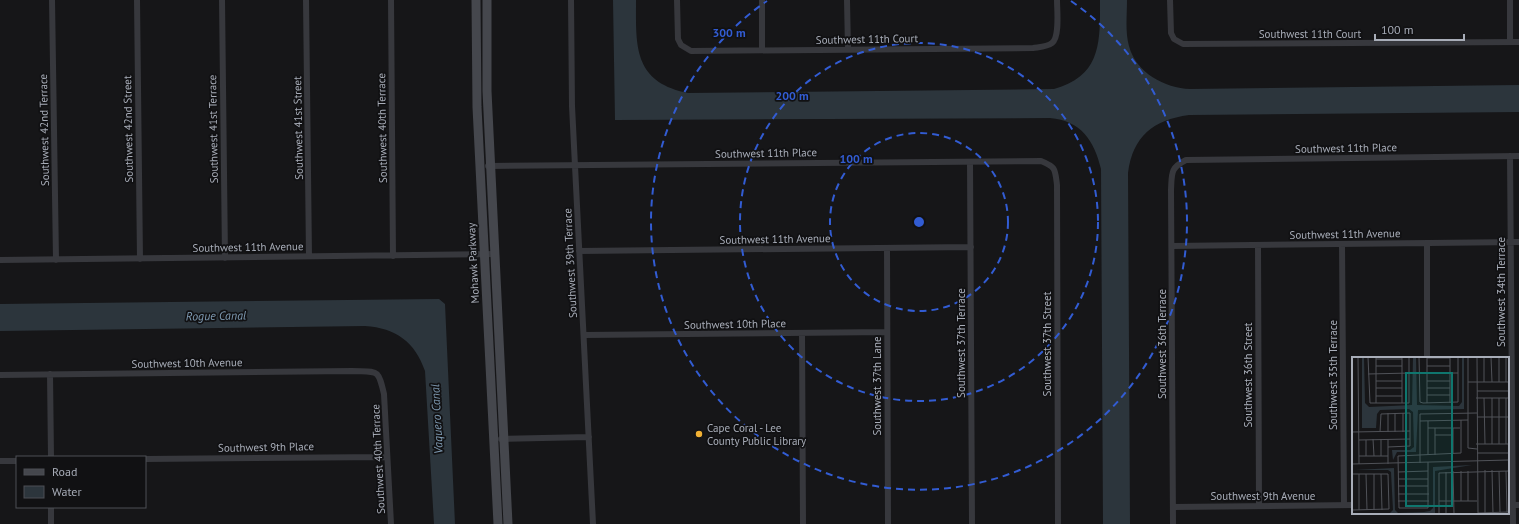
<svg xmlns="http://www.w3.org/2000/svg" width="1519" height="524" viewBox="0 0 1519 524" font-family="'PT Sans',sans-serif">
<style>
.water{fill:#2c353c}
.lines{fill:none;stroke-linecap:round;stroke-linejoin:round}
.street{stroke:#37383d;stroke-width:6}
.secondary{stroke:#45474d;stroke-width:9}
.ring{fill:none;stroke:#325cd3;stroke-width:2;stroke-dasharray:7 5}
.poi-dot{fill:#f2b134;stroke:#111113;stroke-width:1.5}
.labels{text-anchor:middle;stroke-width:3.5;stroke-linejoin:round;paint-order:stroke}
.street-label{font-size:11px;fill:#a8adb8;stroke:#111113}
.poi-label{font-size:11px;fill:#a8adb8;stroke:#111113;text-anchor:start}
.water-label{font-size:12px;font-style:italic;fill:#7f9bb3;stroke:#111113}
.inset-road{fill:none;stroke:#505258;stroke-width:1}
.view{fill:#0f766e;fill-opacity:0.15;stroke:#0f766e;stroke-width:2}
.inset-edge{fill:none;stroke:#a8adb8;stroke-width:2}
.centre{fill:#325cd3;stroke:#111113;stroke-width:2}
.ring-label{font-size:12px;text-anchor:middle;font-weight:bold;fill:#325cd3;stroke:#111113;stroke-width:3.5;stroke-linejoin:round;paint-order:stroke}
</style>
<rect width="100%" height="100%" fill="#161618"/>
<path class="water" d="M613,0H636C636,46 633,82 688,93L1054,89C1102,76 1100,41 1100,0H1127C1127,15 1125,32 1129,46C1136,73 1165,88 1190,89L1519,85V112L1189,115C1153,120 1133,136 1128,173L1130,524H1103L1101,169C1094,140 1081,121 1050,118L615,120Z
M439,299L445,304L455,524H434L425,371C415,342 396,328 365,326L0,331V304Z"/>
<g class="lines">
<path class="street" d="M52,0L56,260
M137,0L140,259
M222,0L225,258
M306,0L309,256
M391,0L393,256
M571,0L572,106L593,524
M677,0L678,39L681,45L691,51L1033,48C1039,47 1047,47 1052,43C1060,37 1057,10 1057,0
M762,0V50
M847,0L848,49
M1170,0L1171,33L1174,39L1183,44L1519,42
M1510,0V42
M1510,156L1513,524
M970,162L972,524
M488,166L1041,161C1056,167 1055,169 1057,185L1058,524
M1427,243V358
M1342,244L1344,505
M1258,245L1259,506
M1172,246L1519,242
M887,248L888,524
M579,251L971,247
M0,260L496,254
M802,333L803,524
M584,335L887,332
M50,374L51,457
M0,375L352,371C378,372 378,368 384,394L391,524
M501,439L589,437
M145,459L387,457
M0,461H17
M1508,505H1519
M51,507V524
M1173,507L1353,505
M1173,524L1171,190C1172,173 1170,168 1186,160L1519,156"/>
<path class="secondary" d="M476,0L477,107L498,524
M487,0V91L508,524"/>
</g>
<g class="ring">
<circle cx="919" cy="222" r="89"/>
<circle cx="919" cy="222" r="179"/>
<path d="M1071 1A268 268 0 1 1 767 1"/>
</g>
<circle class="poi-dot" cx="699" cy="434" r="4"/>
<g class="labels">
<g class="street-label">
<text x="1310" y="38">Southwest 11th Court</text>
<text transform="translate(867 39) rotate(-1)" y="4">Southwest 11th Court</text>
<text transform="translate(298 128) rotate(-91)" y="4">Southwest 41st Street</text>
<text transform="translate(382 128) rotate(-91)" y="4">Southwest 40th Terrace</text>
<text transform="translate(128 129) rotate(-91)" y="4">Southwest 42nd Street</text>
<text transform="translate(213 129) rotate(-91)" y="4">Southwest 41st Terrace</text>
<text transform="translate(44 130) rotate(-91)" y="4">Southwest 42nd Terrace</text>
<text transform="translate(1346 148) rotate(-1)" y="4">Southwest 11th Place</text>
<text transform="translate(766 153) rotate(-1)" y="4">Southwest 11th Place</text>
<text transform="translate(1345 234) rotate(-1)" y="4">Southwest 11th Avenue</text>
<text transform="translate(775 239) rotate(-1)" y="4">Southwest 11th Avenue</text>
<text transform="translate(248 247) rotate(-1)" y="4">Southwest 11th Avenue</text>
<text transform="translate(473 263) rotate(-93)" y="4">Mohawk Parkway</text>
<text transform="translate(570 263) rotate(-93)" y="4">Southwest 39th Terrace</text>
<text transform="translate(1501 292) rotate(-90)" y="4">Southwest 34th Terrace</text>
<text transform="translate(735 324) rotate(-1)" y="4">Southwest 10th Place</text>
<text transform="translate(961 343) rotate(-90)" y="4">Southwest 37th Terrace</text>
<text transform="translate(1047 344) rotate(-90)" y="4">Southwest 37th Street</text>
<text transform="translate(1162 344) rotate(-90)" y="4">Southwest 36th Terrace</text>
<text transform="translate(187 363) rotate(-1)" y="4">Southwest 10th Avenue</text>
<text transform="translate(1248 375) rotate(-90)" y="4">Southwest 36th Street</text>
<text transform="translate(1333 375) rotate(-90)" y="4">Southwest 35th Terrace</text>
<text transform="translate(877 386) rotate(-90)" y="4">Southwest 37th Lane</text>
<text transform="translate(266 447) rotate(-1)" y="4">Southwest 9th Place</text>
<text transform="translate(378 459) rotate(-93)" y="4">Southwest 40th Terrace</text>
<text x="1263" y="500">Southwest 9th Avenue</text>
</g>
<g class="poi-label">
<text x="707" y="432">Cape Coral - Lee<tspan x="707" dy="13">County Public Library</tspan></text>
</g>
<g class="water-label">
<text transform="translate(216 316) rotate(-1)" y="4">Rogue Canal</text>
<text transform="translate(437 419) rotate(-93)" y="4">Vaquero Canal</text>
</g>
</g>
<g transform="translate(1352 357)">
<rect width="157" height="157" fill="#161618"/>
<path d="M10,0H12L13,46L17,50L60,48L61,0H64L65,48L107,49L110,45V0H112V52L66,53L64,95H45L41,103L40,93H58L62,90L61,55L57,52L28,53L25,57L24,71H10ZM120,108L83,114V157H37L41,153L39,115L36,113H3L42,111L43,153L46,156L72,155L78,154L81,151V110Z" fill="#2c353c"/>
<path class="inset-road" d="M6,0L7,107M16,0L18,46H57V0M24,0V46M50,0V46M67,0L68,45L71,46L106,45V0M75,0V46M98,0V46M116,0V91L125,92M125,0L126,157M132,0V25M139,0L140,25M147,0V25M154,0V25M75,1H98M24,2H50M24,9H50M75,9H98M68,16H106M16,17L58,16M24,24H50M75,24H98M116,25H157M24,31H50M75,31H98M125,34H157M75,38H98M24,39H50M124,41H157M132,41L133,87M140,41V87M147,41V87M154,41V87M36,56V75M43,56V75M51,56V75M125,60H157M68,64L116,63M76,64V98M76,71H108M83,71V98M101,71V97M0,75L58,74M28,75L29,57L58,56V89L36,90M83,78H101M21,82L22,99M29,82V99M36,82V107M7,83L58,82M14,83V99M124,87H157M125,96H157M7,99H36M76,105V151H47L46,99L109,96V63M68,106V57L125,56M0,107L157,103M133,113V157M140,113L141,157M101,114L102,157M109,114V144M116,114V144M147,114L148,155M154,114L155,155M46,115L76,114M94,115V157M0,117H36L37,152L0,153M7,117V153M14,117L15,153M22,117V153M29,117L30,153M46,122H76M46,129H76M46,137H77M46,144H77M87,144H125M126,156L157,155M87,157V116L157,114"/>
<path class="view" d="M54,16H100V149H54Z"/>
<rect width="157" height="157" class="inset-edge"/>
</g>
<circle cx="919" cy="222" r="6" class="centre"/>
<g class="ring-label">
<text x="729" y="37">300 m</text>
<text x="792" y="100">200 m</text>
<text x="856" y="163">100 m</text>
</g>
<rect x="16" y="456" width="130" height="52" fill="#111113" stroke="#4d4f55"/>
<rect x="24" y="469" width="20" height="6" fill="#45474d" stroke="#4d4f55"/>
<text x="52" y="476" font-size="12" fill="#a8adb8">Road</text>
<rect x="24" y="486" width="20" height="12" fill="#2c353c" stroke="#4d4f55"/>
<text x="52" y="496" font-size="12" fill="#a8adb8">Water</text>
<path d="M1375 34v6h89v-6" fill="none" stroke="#a8adb8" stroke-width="2"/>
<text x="1381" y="34" font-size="12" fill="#a8adb8" stroke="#111113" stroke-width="3" paint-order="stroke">100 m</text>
</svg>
